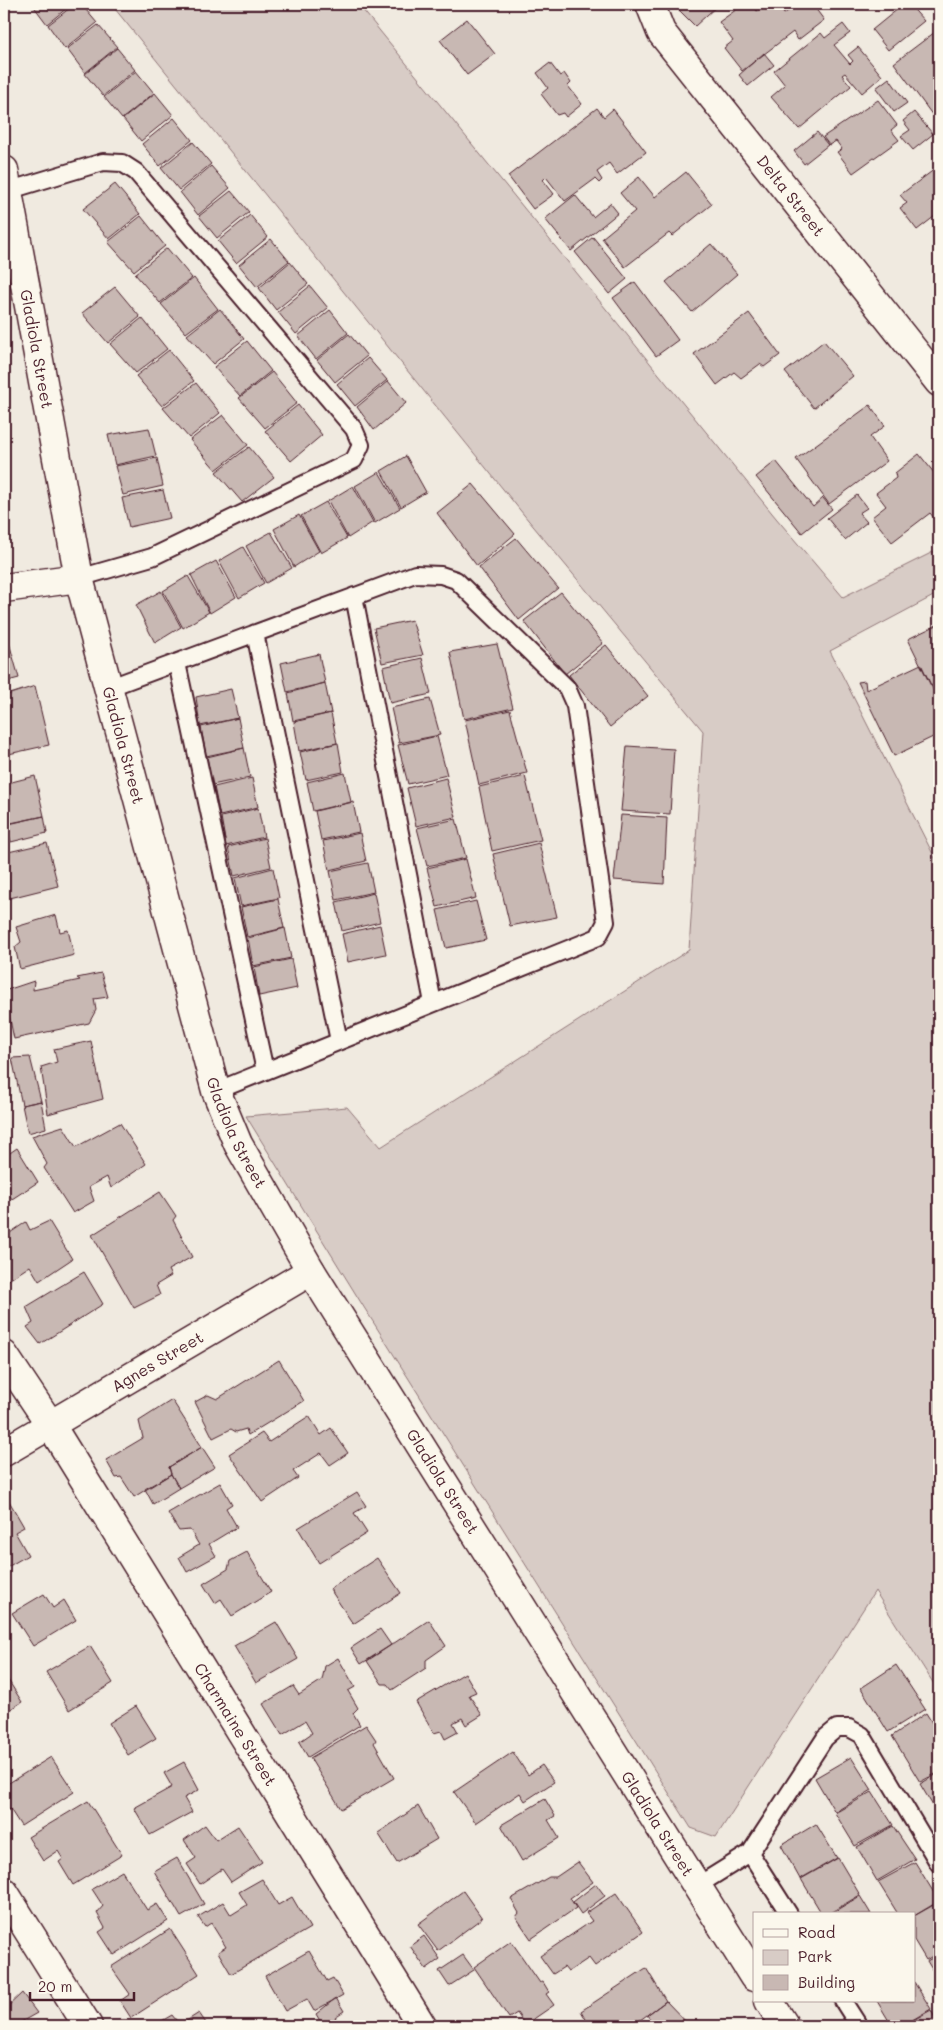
<svg xmlns="http://www.w3.org/2000/svg" width="943" height="2030" viewBox="0 0 943 2030" font-family="Mali,sans-serif">
<style>
.green{fill:#d8ccc6;stroke:#917678}
.building{fill:#c8b8b3;stroke:#4a1f2b}
.lines{fill:none;stroke-linecap:round;stroke-linejoin:round}
.lane-casing{stroke:#4a1f2b;stroke-width:20}
.street-casing{stroke:#4a1f2b;stroke-width:31}
.lane{stroke:#fbf7ec;stroke-width:16}
.street{stroke:#fbf7ec;stroke-width:28}
.labels{text-anchor:middle;stroke-width:4;stroke-linejoin:round;paint-order:stroke}
.street-label{font-size:16px;fill:#4a1f2b;stroke:#fbf7ec}
</style>
<rect width="100%" height="100%" fill="#f0eae0"/>
<filter id="ink" filterUnits="userSpaceOnUse"><feTurbulence type="fractalNoise" baseFrequency=".02" numOctaves="2"/><feDisplacementMap in="SourceGraphic" scale="10" xChannelSelector="R" yChannelSelector="G"/><feConvolveMatrix kernelMatrix="1 2 1 2 8 2 1 2 1" color-interpolation-filters="sRGB"/></filter>
<g filter="url(#ink)">
<path class="green" d="M111,4H358L776,518L843,597L939,549V593L830,651L939,866V1692L875,1591L716,1837L691,1828L360,1301L246,1116L347,1107L381,1147L689,950L703,731L524,515Z"/>
<path class="building" d="M32,4H72L47,24Z
M75,4H81L97,23L65,49L48,25Z
M673,4H717L718,5L695,26Z
M744,4H752L757,11L766,4H776L784,14L798,4H812L824,20L798,40L793,32L742,71L724,48L733,41L719,22Z
M904,4H909L924,21L888,50L872,30Z
M467,19L495,54L467,75L440,40Z
M843,24L850,33L834,45L850,64L853,61L848,55L858,47L882,76L862,93L845,73L842,75L851,86L799,129L771,97L785,85L774,71L821,33L825,38Z
M98,25L117,47L85,73L67,49Z
M939,29V124L894,63Z
M117,48L135,70L103,96L85,74Z
M764,53L774,65L748,86L739,75Z
M550,63L560,76L564,73L571,83L568,86L582,104L566,117L563,113L557,115L541,94L548,88L537,73Z
M136,71L154,93L122,119L104,97Z
M889,78L907,103L894,112L876,88Z
M155,93L173,115L141,141L123,119Z
M878,100L897,125L891,130L899,140L853,173L837,152L842,149L836,141L829,145L823,137Z
M597,108L604,117L613,109L646,152L617,174L609,163L597,172L602,180L599,183L595,179L565,201L546,177L543,180L554,194L533,209L508,176Z
M914,112L933,134L913,150L901,136L910,130L903,121Z
M174,118L192,140L160,166L142,144Z
M817,132L828,145L804,164L794,151Z
M193,142L211,164L179,190L161,168Z
M211,166L230,188L198,215L180,192Z
M935,169L939,174V213L917,230L900,208L907,203L900,195Z
M686,172L712,204L672,236L669,233L625,267L602,238L635,211L620,193L639,177L655,197Z
M115,184L140,214L109,239L83,209Z
M231,191L249,212L217,238L199,216Z
M575,195L593,217L610,203L618,213L571,251L545,219Z
M250,215L268,237L236,263L218,241Z
M141,216L165,246L134,271L108,242Z
M593,237L627,279L609,294L575,252Z
M271,239L289,261L257,287L239,265Z
M711,244L737,274L692,312L666,282Z
M167,248L192,278L160,303L135,274Z
M290,262L308,284L276,310L259,288Z
M194,278L218,309L186,333L161,304Z
M635,282L678,340L656,356L613,298Z
M310,286L328,308L296,334L278,312Z
M115,287L140,317L108,343L82,313Z
M220,309L244,339L213,364L187,335Z
M330,310L348,333L316,359L298,336Z
M749,313L780,355L764,367L760,364L741,378L734,372L717,385L694,354Z
M142,318L167,349L136,373L110,344Z
M349,334L367,356L335,382L317,360Z
M247,341L271,371L240,396L214,367Z
M824,341L853,376L814,408L785,372Z
M169,350L194,381L162,406L136,376Z
M368,358L387,380L355,406L337,384Z
M272,372L297,403L265,428L239,398Z
M388,381L406,403L374,430L357,407Z
M196,383L220,413L189,438L163,408Z
M298,405L322,435L291,461L265,431Z
M870,405L885,426L870,437L887,461L829,504L796,459Z
M223,415L248,445L216,470L190,440Z
M149,428L156,456L115,465L108,435Z
M249,447L274,477L242,502L216,472Z
M919,454L939,479V524L930,513L892,542L872,517L886,506L876,493L896,478L895,473Z
M406,456L426,492L401,507L381,471Z
M157,458L163,486L123,495L115,466Z
M776,461L813,507L823,498L832,509L802,533L756,477Z
M379,472L400,508L375,523L355,486Z
M473,484L515,534L477,566L437,513Z
M353,486L373,522L348,538L328,501Z
M163,490L170,518L129,527L122,498Z
M857,495L867,508L859,513L867,522L845,540L827,518Z
M326,502L347,538L321,553L301,516Z
M299,515L319,551L294,567L274,529Z
M271,532L292,568L266,583L246,546Z
M516,538L558,588L519,620L479,567Z
M243,547L264,583L239,598L219,561Z
M216,561L236,597L210,613L191,575Z
M188,576L209,612L183,628L163,591Z
M161,591L181,627L155,643L136,605Z
M561,592L603,643L565,674L524,621Z
M412,620L423,655L382,663L374,628Z
M939,624V682L931,686L908,639Z
M8,639L19,678L4,682V640Z
M497,644L513,708L464,719L450,652Z
M606,645L648,696L610,727L569,675Z
M319,654L325,683L287,692L281,663Z
M422,658L431,694L390,703L383,667Z
M921,664L939,702V734L894,756L858,682L865,681L866,690Z
M325,683L331,713L293,721L288,693Z
M35,686L49,745L4,755V696Z
M231,689L238,718L200,726L196,697Z
M430,699L440,735L399,743L391,708Z
M510,710L527,773L479,785L465,720Z
M331,713L337,743L299,751L294,722Z
M238,718L244,748L206,756L201,727Z
M437,736L447,775L408,784L398,745Z
M338,743L343,772L306,780L300,752Z
M627,746L674,749L670,814L621,811Z
M244,748L250,777L212,785L207,757Z
M345,773L351,802L313,811L307,782Z
M35,776L44,816L4,825V784Z
M525,776L541,840L492,851L479,787Z
M252,778L258,807L220,816L214,787Z
M446,778L456,817L416,826L407,788Z
M353,802L359,832L321,840L315,811Z
M258,808L264,837L226,846L221,817Z
M621,815L667,818L664,884L614,880Z
M44,816L47,833L11,842L6,824Z
M456,819L466,858L427,866L417,828Z
M360,833L366,861L329,870L323,841Z
M265,838L271,867L234,876L228,847Z
M47,843L58,886L6,899L4,876H7L4,864V853Z
M539,843L557,917L510,926L493,854Z
M466,859L476,898L437,907L427,868Z
M368,863L374,892L336,900L330,871Z
M273,868L279,898L241,906L235,878Z
M374,893L380,922L342,931L336,902Z
M278,899L284,928L247,937L241,907Z
M476,901L486,940L446,948L437,910Z
M56,915L60,932L68,930L74,955L20,969L15,947L21,942L16,927Z
M380,925L386,954L348,962L342,934Z
M285,928L291,958L253,966L248,938Z
M291,959L297,988L259,996L254,967Z
M101,973L108,997L94,999L96,1010L89,1023L14,1039L4,991L34,981L33,990L80,980L77,978Z
M91,1041L103,1099L48,1114L41,1067L57,1062L54,1049Z
M30,1057L41,1101L22,1105L12,1058Z
M41,1101L46,1128L28,1133L22,1105Z
M120,1123L146,1164L111,1188L107,1177L89,1187L94,1201L73,1213L44,1168L47,1164L32,1136L63,1126L76,1147Z
M17,1148L38,1182L12,1199L10,1196L4,1199V1157Z
M160,1192L176,1216L173,1220L192,1257L168,1270L171,1276L156,1285L160,1295L134,1308L92,1235Z
M49,1221L72,1259L39,1281L30,1266L4,1283V1237L26,1222L30,1230Z
M84,1272L103,1304L40,1344L27,1327L33,1323L26,1307Z
M279,1360L304,1401L248,1435L246,1429L236,1432L231,1429L213,1438L195,1402L208,1395L217,1399Z
M172,1400L202,1447L169,1467L171,1474L134,1497L121,1477L116,1478L106,1460L143,1438L139,1421Z
M309,1416L321,1435L331,1428L348,1453L330,1465L321,1453L293,1471L298,1478L262,1502L229,1454L262,1433L269,1442Z
M202,1447L215,1467L179,1488L171,1474L169,1467Z
M171,1474L179,1488L153,1504L145,1489Z
M220,1483L232,1504L226,1508L237,1527L209,1544L216,1556L187,1572L179,1557L199,1545L190,1530L179,1531L168,1513Z
M357,1492L366,1506L354,1513L367,1533L319,1563L298,1528Z
M9,1501L24,1527L15,1532L28,1555L4,1569V1504Z
M247,1552L271,1592L232,1616L221,1599L215,1603L203,1584L228,1569L230,1561Z
M377,1558L401,1593L353,1624L330,1589Z
M44,1594L53,1608L64,1600L76,1620L33,1646L12,1613Z
M429,1620L446,1646L426,1660V1668L392,1690L387,1684H382L367,1661Z
M276,1622L298,1659L256,1683L234,1646Z
M380,1629L391,1645L361,1664L351,1648Z
M90,1646L113,1683L69,1710L46,1672Z
M338,1658L355,1687L348,1691L358,1708L353,1713L360,1725L308,1757L299,1742L312,1733L305,1721L282,1735L263,1704L293,1686L299,1695L322,1680L325,1666Z
M896,1665L925,1709L888,1732L861,1688Z
M465,1673L476,1692L469,1695L482,1715L466,1725L462,1718L453,1723L458,1732L445,1739L441,1731L434,1733L416,1702Z
M4,1675H5L22,1702L4,1713Z
M136,1706L156,1738L128,1755L109,1723Z
M926,1713L939,1734V1772L920,1782L892,1736Z
M366,1725L376,1740L374,1743L394,1778L341,1809L310,1758Z
M513,1752L528,1775L542,1765L554,1782L525,1801L520,1793L476,1823L454,1792Z
M51,1757L74,1792L21,1826L10,1809L6,1812L4,1808V1786Z
M851,1757L872,1790L835,1812L815,1778Z
M184,1762L199,1790L184,1798L192,1812L150,1835L134,1808L172,1787L164,1773Z
M939,1773V1816L920,1784Z
M872,1792L893,1825L855,1846L835,1813Z
M545,1799L555,1816L548,1820L559,1838L522,1861L501,1825Z
M88,1801L122,1855L73,1885L59,1862L63,1859L58,1851L43,1861L28,1837Z
M418,1806L437,1839L397,1863L378,1833Z
M816,1824L837,1858L800,1879L781,1845Z
M205,1825L216,1840L238,1826L262,1862L231,1882L222,1869L200,1884L187,1864L196,1858L184,1840Z
M893,1826L915,1859L877,1881L857,1847Z
M177,1858L204,1904L181,1917L154,1871Z
M838,1858L860,1895L828,1914H822L801,1879Z
M578,1862L593,1882L570,1898L576,1908L531,1939L516,1917L519,1913L511,1899L549,1877H556Z
M915,1862L939,1901L914,1916V1914H898L878,1882Z
M122,1871L147,1910L157,1904L168,1921L114,1955L99,1932L105,1928L97,1913L103,1906L92,1889Z
M262,1879L278,1905L292,1897L310,1928L231,1974L218,1952L226,1947L211,1923L205,1927L198,1917L223,1902L231,1915L247,1905L239,1892Z
M596,1884L605,1896L581,1914L573,1902Z
M463,1891L482,1918L438,1951L418,1924Z
M616,1893L643,1932L595,1966L589,1958L568,1972L564,1967L553,1974L540,1956L592,1921L586,1913Z
M860,1896L871,1914H830Z
M939,1902V1952L926,1960L914,1940V1916Z
M170,1929L199,1974L131,2018L120,2001L130,1994L111,1967Z
M424,1936L440,1959L426,1969L410,1946Z
M511,1941L540,1983L543,1982L549,1992L546,1994L554,2005L525,2025L517,2013L509,2018L474,1967Z
M309,1951L327,1981L333,1978L343,1995L314,2011L307,1999L285,2011L265,1976Z
M939,1954V1981L927,1961Z
M463,1955L474,1970L449,1986L439,1971Z
M646,1968L666,2001L632,2026H590L581,2011Z
M914,1982L931,2009L902,2026H892L877,2001H914Z
M22,1993L37,2013L14,2026H4V2010Z
M336,1998L344,2011L335,2017L341,2026H323L316,2014Z
M666,2001L690,2026H655L647,2015Z
M931,2010L939,2026H903Z
M199,2013L208,2026H153L172,2015L180,2025Z"/>
<g class="lines">
<defs>
<path id="lane" d="M7,191L103,162L122,163L136,172L354,429L361,445L354,460L152,557L79,578
M354,596L433,1003
M255,633L339,1041
M177,663L265,1071
M108,688L415,574L441,575L456,580L567,688L575,706L606,922L598,937L216,1091
M750,1853L789,1914
M697,1886L750,1853L825,1738L837,1728H849L862,1735L939,1864
M843,2001L859,2026"/>
<g id="street">
<path id="s1" d="M650,4L661,32L939,382"/>
<path id="s2" d="M4,170L79,578L216,1091L238,1144L311,1271L754,1977"/>
<path d="M4,588L79,578"/>
<path id="s3" d="M4,1355L50,1424L422,2026"/>
<path id="s4" d="M4,1452L311,1271"/>
<path d="M4,1892L88,2026"/>
<path d="M769,2001L785,2026"/>
</g>
</defs>
<use href="#lane" class="lane-casing"/>
<use href="#street" class="street-casing"/>
<use href="#lane" class="lane"/>
<use href="#street" class="street"/>
</g>
</g>
<g class="labels">
<g class="street-label">
<text dy="6" stroke="none"><textPath href="#s1" startOffset="239">Delta Street</textPath></text>
<text dy="6" stroke="none"><textPath href="#s2" startOffset="182">Gladiola Street</textPath></text>
<text dy="6" stroke="none"><textPath href="#s2" startOffset="588">Gladiola Street</textPath></text>
<text dy="6" stroke="none"><textPath href="#s2" startOffset="992">Gladiola Street</textPath></text>
<text dy="6" stroke="none"><textPath href="#s4" startOffset="178">Agnes Street</textPath></text>
<text dy="6" stroke="none"><textPath href="#s2" startOffset="1398">Gladiola Street</textPath></text>
<text dy="6" stroke="none"><textPath href="#s3" startOffset="436">Charmaine Street</textPath></text>
<text dy="6" stroke="none"><textPath href="#s2" startOffset="1802">Gladiola Street</textPath></text>
</g>
</g>
<rect width="943" height="2030" fill="none" stroke="#fbf7ec" stroke-width="20"/>
<rect x="10" y="10" width="923" height="2010" fill="none" stroke="#4a1f2b" stroke-width="2" filter="url(#ink)"/>
<rect x="753" y="1912" width="162" height="90" fill="#fbf7ec" stroke="#b4a19f"/>
<rect x="763" y="1929" width="25" height="8" fill="#fbf7ec" stroke="#b4a19f"/>
<text x="798" y="1938" font-size="15" fill="#4a1f2b">Road</text>
<rect x="763" y="1950" width="25" height="15" fill="#d8ccc6" stroke="#b4a19f"/>
<text x="798" y="1962" font-size="15" fill="#4a1f2b">Park</text>
<rect x="763" y="1975" width="25" height="15" fill="#c8b8b3" stroke="#b4a19f"/>
<text x="798" y="1988" font-size="15" fill="#4a1f2b">Building</text>
<path d="M30 1992v8h104v-8" fill="none" stroke="#4a1f2b" stroke-width="2.5"/>
<text x="38" y="1992" font-size="15" fill="#4a1f2b" stroke="#fbf7ec" stroke-width="4" paint-order="stroke">20 m</text>
</svg>
